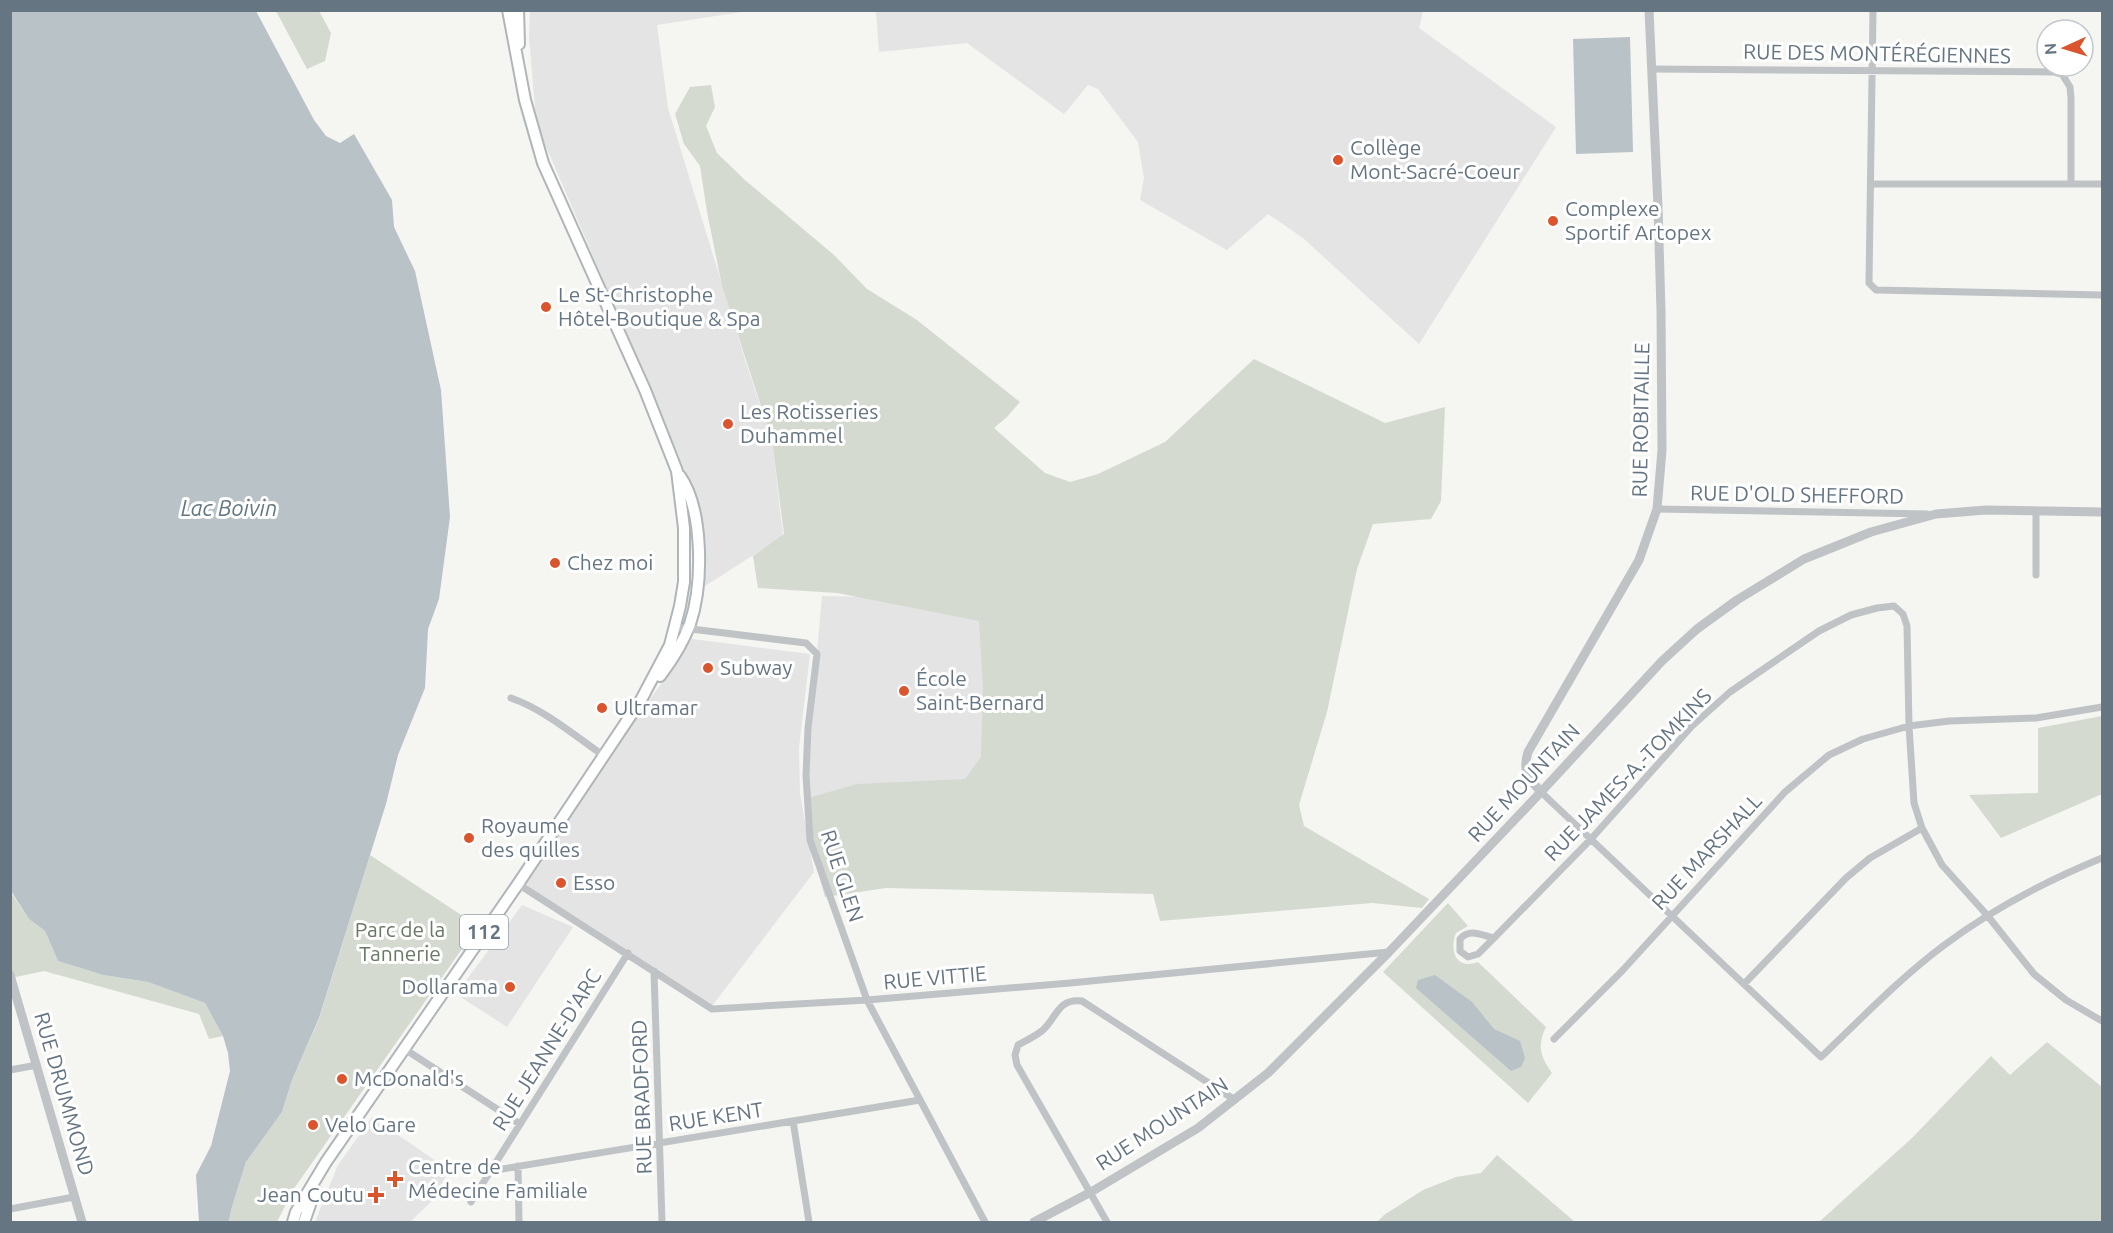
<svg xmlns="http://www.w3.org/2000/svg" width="2113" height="1233" viewBox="0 0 2113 1233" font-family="Ubuntu,sans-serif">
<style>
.built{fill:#e3e4e3}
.green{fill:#d5dad1}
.water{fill:#b8c2c7}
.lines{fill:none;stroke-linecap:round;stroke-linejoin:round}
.primary-casing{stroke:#b0b5b9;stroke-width:14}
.minor{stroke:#bfc3c6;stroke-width:7}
.tertiary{stroke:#bfc3c6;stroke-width:9}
.primary{stroke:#fff;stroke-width:10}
.poi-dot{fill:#da552d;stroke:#fff;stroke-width:2}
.labels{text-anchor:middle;stroke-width:6;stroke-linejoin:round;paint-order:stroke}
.shield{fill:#fff;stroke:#949ea8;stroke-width:1.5}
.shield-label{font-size:20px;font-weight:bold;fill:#667582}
.street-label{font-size:21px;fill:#667582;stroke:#fff}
.poi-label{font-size:21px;fill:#667582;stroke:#fff;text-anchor:start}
.park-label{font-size:21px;fill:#697964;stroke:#fff}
.water-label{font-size:22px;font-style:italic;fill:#62777f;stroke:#fff}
</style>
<rect width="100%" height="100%" fill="#f5f5f2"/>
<path class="built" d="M530,11H748L657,25L668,108L746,363L772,440L783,536L702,588L692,487L542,137L535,108L529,36Z
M876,11H1423L1419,28L1556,127L1419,344L1303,238L1268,214L1227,250L1140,200L1144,178L1138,142L1098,89L1088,85L1064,114L967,43L879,52Z
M822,596L996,600L997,828L810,840L806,775Z
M692,639L810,654L799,748L800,794L814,872L712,1006L522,883Z
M522,905L573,927L507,1027L456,994Z
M372,1117L449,1170L435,1198L410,1222H315L338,1165Z"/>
<path class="green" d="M276,11H319L331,33L325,61L307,69Z
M711,85L715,107L706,126L717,153L745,180L834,255L867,289L917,320L1020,402L1007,417L994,428L1045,473L1070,482L1098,474L1165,442L1254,359L1385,423L1445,407L1441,501L1431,519L1373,524L1357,569L1327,712L1299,805L1304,826L1429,899L1422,908L1372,903L1160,921L1153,894L886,888L825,897L817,869L805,799L857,784L965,779L981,757L983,687L979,621L837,593L758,588L753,556L784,534L772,440L722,286L707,212L700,166L684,144L675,114L690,87Z
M2102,716V794L2001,838L1969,795L2038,793V728Z
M370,855L478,926L293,1190L277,1222H229L231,1210L246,1162L282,1112L292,1080L319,1019Z
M10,891L29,919L45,931L58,961L103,975L148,982L205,1003L223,1036L209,1039L199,1014L44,971L11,978Z
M1448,903L1468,926L1456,933C1449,951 1456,970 1478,962L1546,1027C1537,1046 1540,1056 1552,1073L1528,1103L1383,972Z
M2047,1042L2102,1087V1222H1819L1912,1138L1991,1056L2010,1075Z
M1497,1155L1575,1222H1377L1384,1215L1423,1190L1456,1177L1481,1173Z"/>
<path class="water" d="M10,11H256L314,120L326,136L340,143L354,134L392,200L394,227L415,271L441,390L450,517L439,599L428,629L425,688L398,755L386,804L319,1018L292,1080L282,1112L246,1162L231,1210L229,1222H199L196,1175L211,1146L230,1071L228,1053L223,1036L205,1003L148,982L103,975L58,961L45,931L29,919L11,891Z
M1630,37L1633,152L1576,154L1573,39Z
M1435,975L1472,1002L1494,1029L1520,1041L1525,1058L1521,1067L1511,1071L1416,988L1418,980Z"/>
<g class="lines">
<defs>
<path id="primary" d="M518,10L519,44
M660,676C672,660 683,643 690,624C703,585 704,511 680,476
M293,1222L296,1212L326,1162L518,884L641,700L670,645L680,606L684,582V528L677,471L645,390L543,163L525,100L508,10
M304,1222L315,1190"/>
</defs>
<use href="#primary" class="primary-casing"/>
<path class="minor" d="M1873,10L1869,283L1876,290L2102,295
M1652,69L2054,72L2062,74L2070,87L2071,98V184
M1871,184H2102
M1657,509L1927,514
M2036,511V575
M675,627L806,643L817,654L808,728L806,775L810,840L867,1000L985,1222
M511,698C545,710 574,735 604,756
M1541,792L1821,1057C1861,1019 1899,979 1943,946C1992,909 2046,881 2102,858
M518,884L712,1009L867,1000L1070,983L1389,952
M1494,938C1481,935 1470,928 1460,939V951L1468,957L1478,954L1494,938L1591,839L1692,726L1730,692L1819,631L1851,615L1877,608L1894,606L1903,614L1907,626L1909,726L1914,803L1922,828L1942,865L1987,915L2034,974L2066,1000L2102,1021
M654,971L662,1222
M1744,984L1846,878L1870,858L1922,828
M1554,1039L1622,971L1785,792L1829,755L1863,739L1909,726L1949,721L2036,718L2102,707
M403,1048L520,1124
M10,1070L37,1065
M793,1121L809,1222
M518,1166L519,1222
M490,1171L920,1100
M471,1202L628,953
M10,1209L74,1197
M1107,1222L1017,1065L1015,1055L1018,1045C1025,1041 1036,1036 1043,1030C1057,1017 1058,998 1082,1001L1235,1100"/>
<path class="tertiary" d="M1541,792C1528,777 1522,772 1528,752L1639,560L1657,509L1662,450L1661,311L1658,207L1649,10
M10,975L82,1222
M1034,1222L1091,1192L1198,1128L1268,1073L1389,952L1541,792L1662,661L1697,629L1737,600L1804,559L1871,532L1936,514L1986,510L2102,512"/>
<use href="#primary" class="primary"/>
</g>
<g class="poi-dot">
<circle cx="1338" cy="160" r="6"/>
<circle cx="1553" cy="221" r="6"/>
<circle cx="546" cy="307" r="6"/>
<circle cx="728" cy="424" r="6"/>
<circle cx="555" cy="563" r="6"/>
<circle cx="708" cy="668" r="6"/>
<circle cx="904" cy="691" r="6"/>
<circle cx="602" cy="708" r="6"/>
<circle cx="469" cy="838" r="6"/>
<circle cx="561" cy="883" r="6"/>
<circle cx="510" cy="987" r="6"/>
<circle cx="342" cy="1079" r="6"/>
<circle cx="313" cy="1125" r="6"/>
<path d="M392 1170h6v6h6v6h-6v6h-6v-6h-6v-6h6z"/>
<path d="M373 1186h6v6h6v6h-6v6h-6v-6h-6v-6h6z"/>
</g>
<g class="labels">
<rect class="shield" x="460" y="915" width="48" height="34" rx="4.5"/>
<g class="shield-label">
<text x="484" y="939">112</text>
</g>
<g class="street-label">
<text transform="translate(1877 54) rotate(1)" y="7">RUE DES MONTÉRÉGIENNES</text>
<text transform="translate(1641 420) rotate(-89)" y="7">RUE ROBITAILLE</text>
<text transform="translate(1797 495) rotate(1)" y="7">RUE D'OLD SHEFFORD</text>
<text transform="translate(1628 775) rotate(-46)" y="7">RUE JAMES-A.-TOMKINS</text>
<text transform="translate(1524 783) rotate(-47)" y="7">RUE MOUNTAIN</text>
<text transform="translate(1707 852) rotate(-47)" y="7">RUE MARSHALL</text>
<text transform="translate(842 876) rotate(72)" y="7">RUE GLEN</text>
<text transform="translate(935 978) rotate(-5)" y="7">RUE VITTIE</text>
<text transform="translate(547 1050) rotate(-58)" y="7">RUE JEANNE-D'ARC</text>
<text transform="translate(64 1094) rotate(74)" y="7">RUE DRUMMOND</text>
<text transform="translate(642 1097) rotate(-92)" y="7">RUE BRADFORD</text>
<text transform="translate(716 1117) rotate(-9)" y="7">RUE KENT</text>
<text transform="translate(1162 1124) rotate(-33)" y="7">RUE MOUNTAIN</text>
</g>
<g class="poi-label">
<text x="1350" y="155">Collège<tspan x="1350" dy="24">Mont-Sacré-Coeur</tspan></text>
<text x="1565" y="216">Complexe<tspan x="1565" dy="24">Sportif Artopex</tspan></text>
<text x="558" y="302">Le St-Christophe<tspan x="558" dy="24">Hôtel-Boutique &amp; Spa</tspan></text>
<text x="740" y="419">Les Rotisseries<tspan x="740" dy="24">Duhammel</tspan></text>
<text x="567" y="570">Chez moi</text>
<text x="720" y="675">Subway</text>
<text x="916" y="686">École<tspan x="916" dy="24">Saint-Bernard</tspan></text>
<text x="614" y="715">Ultramar</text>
<text x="481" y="833">Royaume<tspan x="481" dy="24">des quilles</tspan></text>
<text x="573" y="890">Esso</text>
<text x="498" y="994" text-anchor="end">Dollarama</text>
<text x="354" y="1086">McDonald's</text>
<text x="325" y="1132">Velo Gare</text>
<text x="408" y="1174">Centre de<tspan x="408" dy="24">Médecine Familiale</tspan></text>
<text x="364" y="1202" text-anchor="end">Jean Coutu</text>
</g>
<g class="park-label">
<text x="400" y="937">Parc de la<tspan x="400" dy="24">Tannerie</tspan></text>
</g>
<g class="water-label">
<text x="229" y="516">Lac Boivin</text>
</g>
</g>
<rect width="2113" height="1233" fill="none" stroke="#667582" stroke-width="24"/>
<g transform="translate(2065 48) rotate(266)"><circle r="28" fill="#ffffff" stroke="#c2c8cd" stroke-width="1.5"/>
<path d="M0-4.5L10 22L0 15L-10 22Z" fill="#da552d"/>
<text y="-9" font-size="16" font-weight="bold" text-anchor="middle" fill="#667582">N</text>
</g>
</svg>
